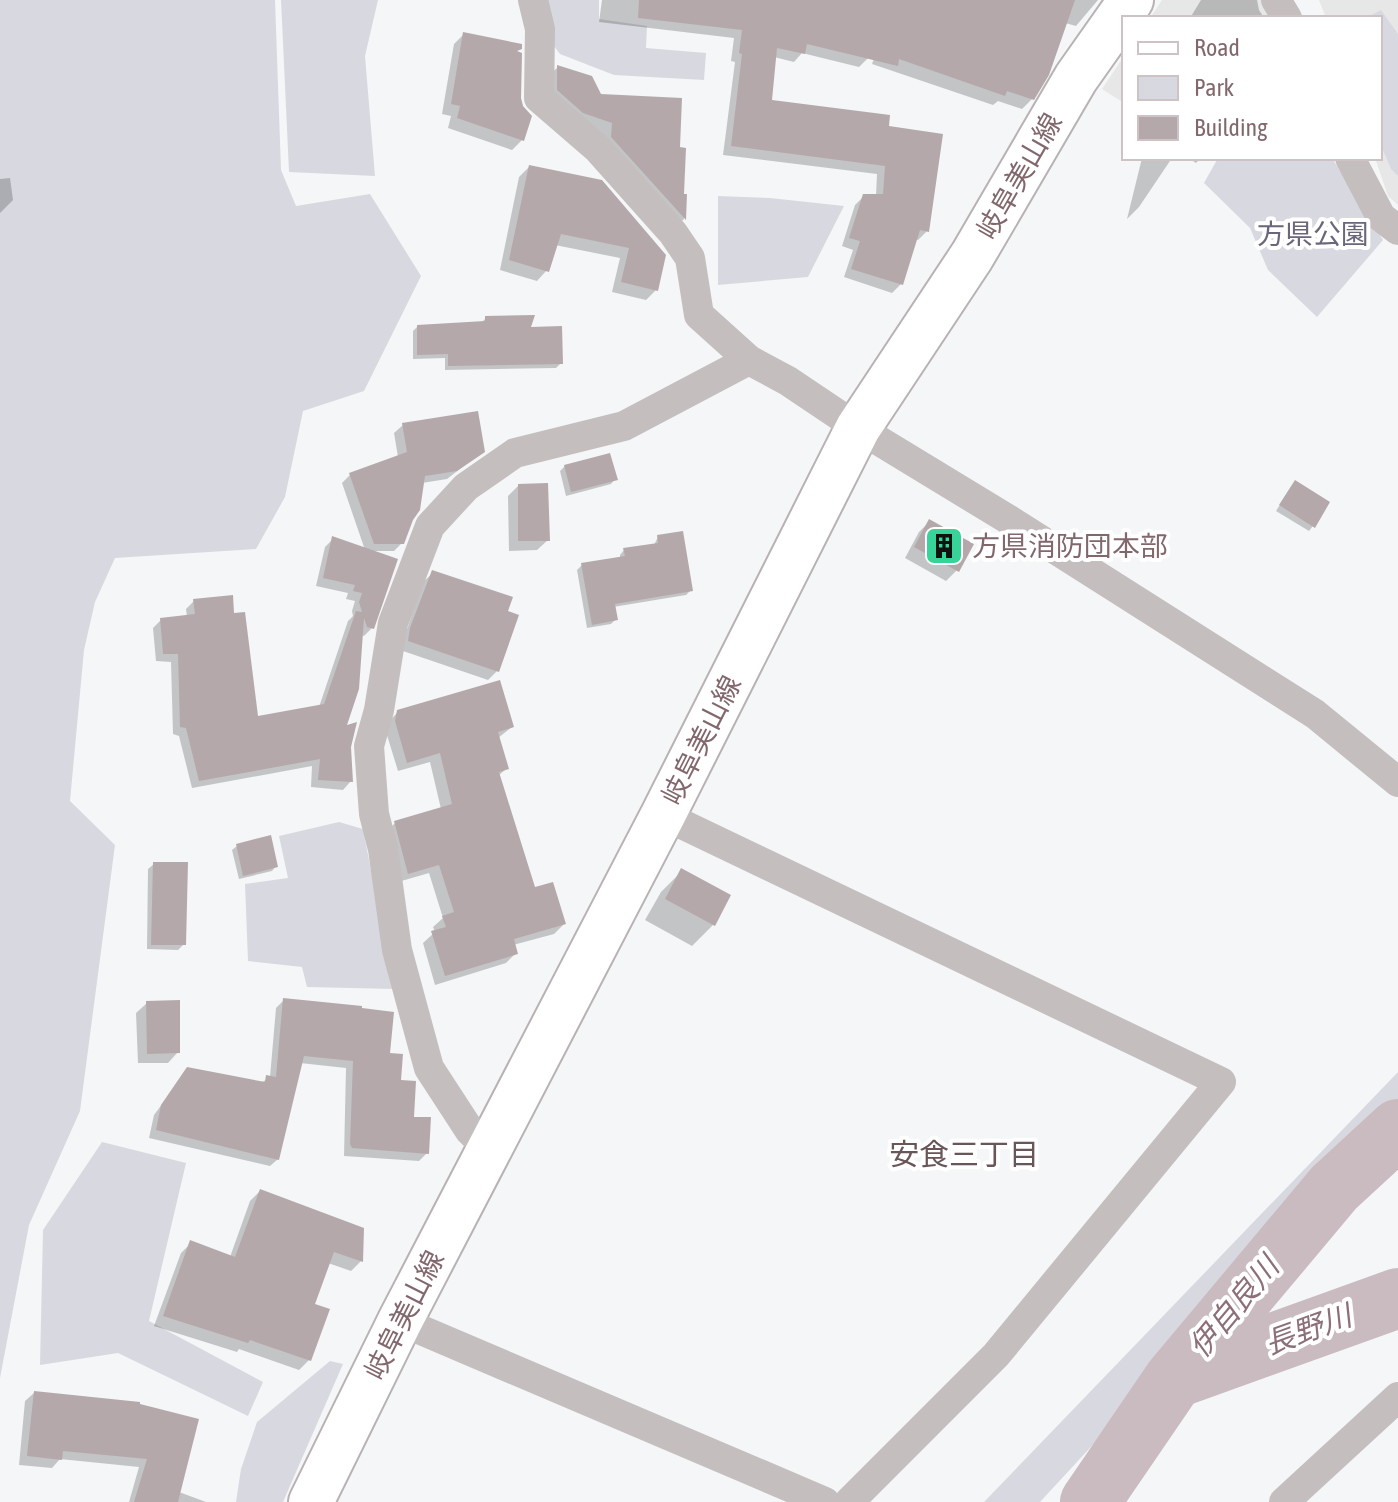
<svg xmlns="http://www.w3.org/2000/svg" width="1398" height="1502" viewBox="0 0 1398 1502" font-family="'Asap Condensed','Noto Sans JP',sans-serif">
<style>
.built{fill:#e7e7e7}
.green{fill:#d8d9e0}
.shadow{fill:#0003}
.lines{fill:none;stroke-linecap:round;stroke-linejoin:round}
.river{stroke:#c9bbbf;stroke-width:60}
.building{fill:#b4a8aa}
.primary-casing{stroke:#b9b2b3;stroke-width:48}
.minor{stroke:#c5bebf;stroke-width:30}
.primary{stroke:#fff;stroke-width:44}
.labels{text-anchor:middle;stroke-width:8;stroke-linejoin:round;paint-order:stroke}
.street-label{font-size:28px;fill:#82686d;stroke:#fff}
.park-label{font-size:28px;fill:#6a677a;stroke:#fff}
.poi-label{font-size:28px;fill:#82686d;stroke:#fff;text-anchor:start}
.neighbourhood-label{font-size:30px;fill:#685659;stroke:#fff}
.water-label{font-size:30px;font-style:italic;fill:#8c6f78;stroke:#fff}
</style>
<rect width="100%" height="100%" fill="#f4f6f7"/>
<path class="built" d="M1162,0H1264L1275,18H1150Z
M1319,0H1398V205L1388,196L1375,158H1380V18H1326Z
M1124,56V103L1102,89Z"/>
<path class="green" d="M0,0H275L281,170L296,206L370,194L421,276L364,391L303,411L285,497L256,549L115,558L95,602L84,650L70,801L115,845L80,1111L29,1225L0,1378Z
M281,0H378L365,56L375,176L289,172Z
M529,0H599V19L647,26L646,48L706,53L704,80L614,75L560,54L535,21Z
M1381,10L1398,34V176L1391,169L1380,143V18H1366Z
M1218,158H1332L1383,240L1317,317L1268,270L1250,228L1204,183Z
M718,196L770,198L844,206L808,277L718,285Z
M339,822L363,829L394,989L307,987L302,967L248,961L245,884L288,878L279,836Z
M1398,1072V1114L1253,1259L1112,1424L1040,1502H984Z
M102,1142L186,1163L149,1321L263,1382L248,1416L118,1353L40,1365L43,1230Z
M330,1361L343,1364L283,1502H236L241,1469L257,1422Z"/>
<path class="shadow" d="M602,0H872L868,58L859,67L802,53L794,62L774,57L769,102L887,128L927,231L918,240L915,239L901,284L892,293L844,277L853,250L842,246L855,205L864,196H876L877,174L723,155L735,62L731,61L734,38L599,22Z
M895,0H1098L1076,26L1065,23L1032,99L1022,109L998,101L993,105L872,64Z
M1201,0H1257L1259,10L1264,18H1190Z
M464,34L515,53L522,140L512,150L448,128L451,116L442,114L454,44Z
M558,67L600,96L681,196H685L684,219L673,230L571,124L546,78Z
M1142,158H1172L1139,207L1127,219Z
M1188,158H1201L1196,163Z
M529,167L664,256L656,290L646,300L612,292L620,258L555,245L547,270L537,281L500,270L519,177Z
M10,178L13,200L0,213V179Z
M486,318L561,363L556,368L445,370V358L413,359V331L417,327L480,324Z
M403,425L483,451L447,479L422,483L402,543L394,551H372V628L364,636L361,635L344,728L349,747L351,781L343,790L311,787L312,766L192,788L179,736L173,734L171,662L156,661L153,628L161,620L187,617L186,609L194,601L233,615L256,718L319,707L348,621L353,616L352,611L355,601L346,599L348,593L316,586L325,547L333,539L365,550L342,483L350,475L398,457L394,433Z
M565,466L615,479L611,484L566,496L560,471Z
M518,486L548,540L537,550L509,551L508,496Z
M1291,487L1313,526L1309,531L1276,511Z
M930,521L957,570L946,581L905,558L919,532Z
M658,537L691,590L686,595L613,607L615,620L611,624L587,628L577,570L582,565L620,559V555L624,550L654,545Z
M433,573L497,671L488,680L400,650L423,582Z
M398,712L512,727L498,738L506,769L498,776L533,890L564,924L554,934L513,945L516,953L506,963L435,985L423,943L435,932L433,927L443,918L429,873L398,882L386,833L395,823L441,809L430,762L398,771L386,732L388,722Z
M237,846L276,866L272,871L239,879L232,850Z
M154,864L184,944L178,950L147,949L148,869Z
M682,871L713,925L692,946L645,920L661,892Z
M284,1000L388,1055L427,1153L419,1161L344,1156L346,1068L300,1063L278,1159L270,1166L149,1138L154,1115L188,1069L261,1083L270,1077L276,1008Z
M147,1003L178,1052L168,1063H138L136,1013Z
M260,1191L361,1261L351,1271L328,1263L312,1305L309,1360L299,1370L239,1349L237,1352L154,1326L181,1253L191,1243L230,1257L250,1201Z
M34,1393L138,1404L179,1492L206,1502H129L139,1467L60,1459L52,1468L19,1465L25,1401Z"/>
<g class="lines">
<path class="river" d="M1176,1378L1398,1298
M1090,1502L1174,1379L1334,1188L1398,1129"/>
</g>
<path class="building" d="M639,0H1075L1049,75L1034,100L1007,91L1005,96L899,59L898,66L807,44L805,54L777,48L772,100L890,115L889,126L943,134L929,232L920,230L903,285L851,269L860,241L849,238L863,194H883L885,166L731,146L742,54L739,53L742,30L638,18Z
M463,32L522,44V49L517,51L522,53L521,98L523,106L532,116L524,141L457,118L460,106L451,104Z
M557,65L592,76L601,94L682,98L680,147L686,148L684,194H687L686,220L611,137L612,123L583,113L557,90Z
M529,165L602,180L666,255L658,291L621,282L629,248L561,234L549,272L509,260Z
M535,315L531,327L562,326L563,364L448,366V354L417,355V325L485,321V316Z
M478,411L485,452L457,471L425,476L420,510L413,520L404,544H374L349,473L407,452L402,423Z
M610,453L618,480L571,492L564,465Z
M1295,480L1330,502L1315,528L1279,505Z
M548,483L550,541H518V484Z
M929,519L974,544L959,572L914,547Z
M683,531L693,591L615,604L618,620L592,625L581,563L625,556L623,548L658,543L657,535Z
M332,536L398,559L374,629L367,627L364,618L359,689L347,725L357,722L351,747L353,782L318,780L320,759L199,781L186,728L180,727L178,654H163L160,618L195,614L193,599L233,595L234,613L245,612L258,716L324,704L356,611L362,612L359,602L362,593L353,591L355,585L323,578Z
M432,570L513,597L508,611L519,615L499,672L408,641L410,628Z
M500,680L514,727L498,732L509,769L499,772L535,887L553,882L566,924L514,939L518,954L445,976L431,931L446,927L442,916L454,912L439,865L408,874L394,821L452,804L440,753L407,763L395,721L397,710Z
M271,835L278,867L243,876L236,844Z
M153,862H188L186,945H151Z
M681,868L731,895L715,926L665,899Z
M283,998L362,1006V1008L394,1012L390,1053L403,1054L401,1080L416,1081L414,1117H431L429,1154L352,1148L350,1144L353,1061L304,1056L279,1160L156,1130L161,1105L187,1067L265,1082L266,1075L276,1077Z
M180,1000V1053L147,1054L146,1001Z
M260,1189L364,1228L363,1262L334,1252L315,1304L330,1309L311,1361L250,1340L248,1343L163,1316L190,1240L235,1257Z
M34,1391L140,1402V1404L199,1419L178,1502H134L147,1459L63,1451L62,1460L27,1456Z"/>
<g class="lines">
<defs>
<path id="primary" d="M311,1502L400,1321L663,815L858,428L972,256L1076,78L1131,0"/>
</defs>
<use href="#primary" class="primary-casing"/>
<path class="minor" d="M533,0L540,29L539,98L598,149L673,233L690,258L699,315L749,360L788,381L858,428L1006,518L1315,714L1398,782
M1276,0L1287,18
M1350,158L1381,217L1398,230
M663,815L1221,1082L996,1355L849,1502
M490,1151L470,1131L429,1068L397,950L383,849L374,814L369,746L379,710L393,623L430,526L466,487L515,453L624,426L749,360
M400,1321L825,1502
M1284,1502L1398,1397"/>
<use href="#primary" class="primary"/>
</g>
<defs>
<symbol id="building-square" viewBox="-11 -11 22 22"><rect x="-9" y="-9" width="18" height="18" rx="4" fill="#37d499" stroke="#fff"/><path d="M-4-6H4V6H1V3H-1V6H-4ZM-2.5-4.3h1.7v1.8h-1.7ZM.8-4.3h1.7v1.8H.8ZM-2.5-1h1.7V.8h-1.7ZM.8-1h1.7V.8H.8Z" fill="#111"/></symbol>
</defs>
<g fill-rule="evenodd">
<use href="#building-square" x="922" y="524" width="44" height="44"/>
</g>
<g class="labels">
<g class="street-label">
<text transform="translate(1019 176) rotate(-60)" y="10">岐阜美山線</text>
<text transform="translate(701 740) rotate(-63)" y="10">岐阜美山線</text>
<text transform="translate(404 1315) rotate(-63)" y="10">岐阜美山線</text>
</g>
<g class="park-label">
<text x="1313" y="244">方県公園</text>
</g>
<g class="poi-label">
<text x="972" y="556">方県消防団本部</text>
</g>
<g class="neighbourhood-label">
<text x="964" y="1165">安食三丁目</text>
</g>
<g class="water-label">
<text transform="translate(1234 1307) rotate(-50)" y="10">伊自良川</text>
<text transform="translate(1308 1330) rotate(-20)" y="10">長野川</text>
</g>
</g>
<rect x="1122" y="16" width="260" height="144" fill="#ffffff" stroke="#cdc3c5" stroke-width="2"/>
<rect x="1138" y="42" width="40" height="12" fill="#ffffff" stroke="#cdc3c5" stroke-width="2"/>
<text x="1194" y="56" font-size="24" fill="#82686d">Road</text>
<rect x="1138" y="76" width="40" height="24" fill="#d8d9e0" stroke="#cdc3c5" stroke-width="2"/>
<text x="1194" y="96" font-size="24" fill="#82686d">Park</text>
<rect x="1138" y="116" width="40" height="24" fill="#b4a8aa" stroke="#cdc3c5" stroke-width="2"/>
<text x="1194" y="136" font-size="24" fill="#82686d">Building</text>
</svg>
